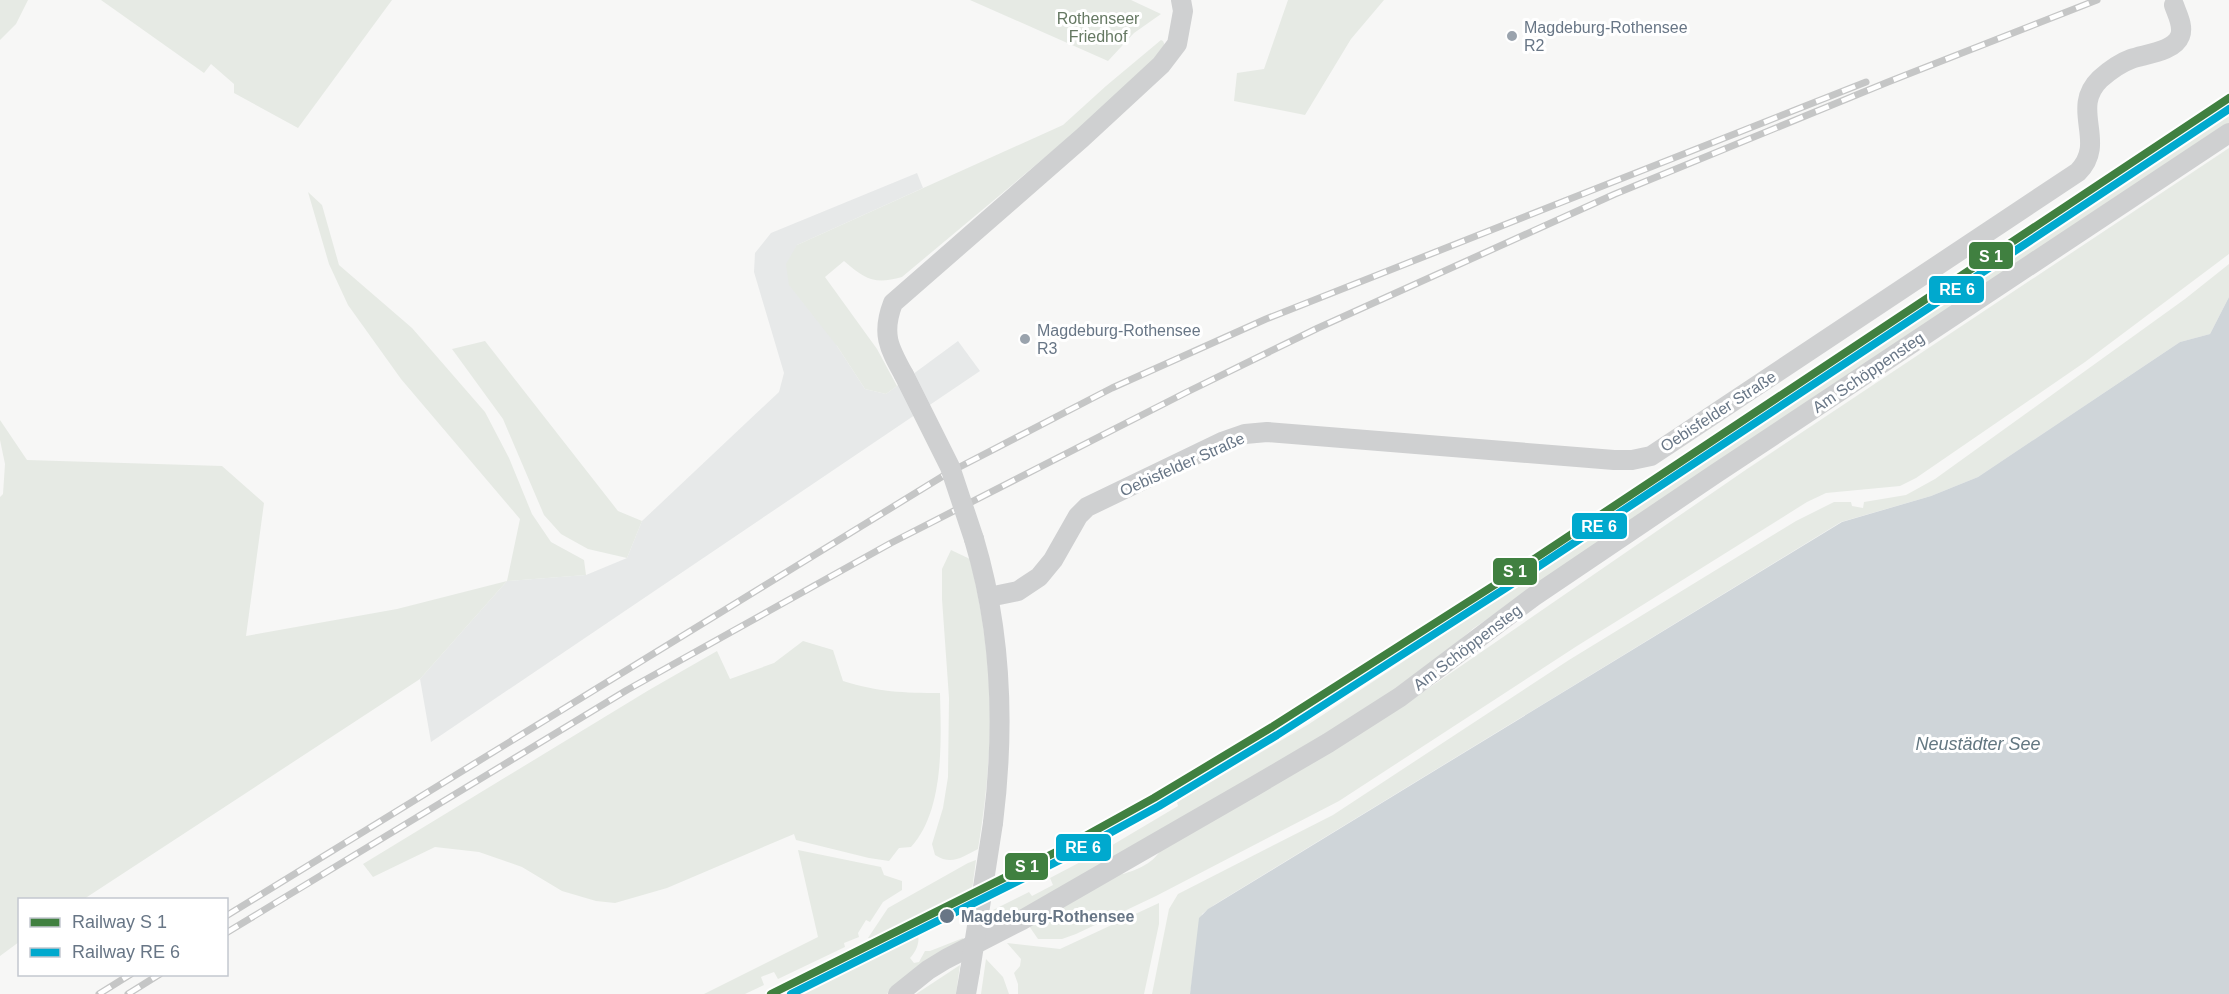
<svg xmlns="http://www.w3.org/2000/svg" width="2229" height="994" viewBox="0 0 2229 994" font-family="Arial,sans-serif">
<style>
.built{fill:#e7e9e9}
.green{fill:#e6eae4}
.water{fill:#cfd5d9}
.lines{fill:none;stroke-linecap:round;stroke-linejoin:round}
.minor{stroke:#cfd0d1;stroke-width:20}
.rail-casing{stroke:#c5c6c6;stroke-width:7}
.rail{stroke:#fff;stroke-width:4.5;stroke-dasharray:14;stroke-linecap:butt}
.minor-bridge{stroke:#cfd0d1;stroke-width:20}
.rail-1-casing{stroke:#fff;stroke-width:12}
.rail-2-casing{stroke:#fff;stroke-width:12}
.rail-1{stroke:#408040;stroke-width:8}
.rail-2{stroke:#00a9ce;stroke-width:8}
.poi-dot{fill:#9aa3ad;stroke:#fff;stroke-width:2}
.stop-dot{fill:#687686;stroke:#fff;stroke-width:2}
.labels{text-anchor:middle;stroke-width:6;stroke-linejoin:round;paint-order:stroke}
.park-label{font-size:16px;fill:#657862;stroke:#fff}
.poi-label{font-size:16px;fill:#687686;stroke:#fff;text-anchor:start}
.street-label{font-size:16px;fill:#687686;stroke:#fff}
.stop-label{font-size:16px;font-weight:bold;fill:#687686;stroke:#fff;text-anchor:start}
.water-label{font-size:18px;font-style:italic;fill:#637781;stroke:#fff}
.line-badge{stroke:#fff;stroke-width:2}
.badge-label{font-size:16px;text-anchor:middle;font-weight:bold;fill:#fff}
</style>
<rect width="100%" height="100%" fill="#f7f7f6"/>
<path class="built" d="M917,173L923,188L797,245L837,346L865,389L886,394L958,341L980,371L431,742L420,679L507,581L586,575L627,558L642,521L779,392L784,373L754,272L755,253L771,233Z"/>
<path class="green" d="M0,0H28L16,24L0,40Z
M101,0H392L298,128L234,93V84L211,64L204,73Z
M970,0H1131L1161,14L1134,33L1108,61Z
M1288,0H1384L1351,39L1305,115L1234,101L1237,73L1264,69Z
M1161,40L1163,41L1166,48L1104,108L902,277C874,285 865,279 844,261L825,277L877,349L897,386L886,394L865,389L837,346L789,285L786,264L797,245L1063,125L1106,86Z
M2229,115V126L1474,628L1411,681L1318,741L990,931L993,910L1029,892L1032,896L1053,885L1050,878L1109,847L1178,806L1177,802L1309,724Z
M2229,148V254L2085,362L1916,478L1900,486L1826,493L1807,502L1577,646L1339,801L1156,896L1076,934L1062,939H1038L1029,926L1115,876C1132,872 1153,865 1161,849L1397,710L1747,469Z
M308,192L322,205L339,265L412,328L485,412L509,458L532,514L551,542L584,560L586,575L507,581L420,679L84,899L20,900L19,942L0,956V497L3,494L5,464L0,440V420L27,460L222,466L264,503L246,636L397,609L507,581L520,519L401,379L348,305L329,264Z
M2229,264V297L2210,334L2180,342L1978,477L1931,496L1841,522L1214,905L1202,914L1190,994H1152L1169,909L1178,894L1333,815L1569,660L1796,521L1834,502H1851L1852,506L1863,508L1864,502L1906,495L1935,479L2185,299Z
M485,341L618,511L642,521L627,558L588,549L561,534L544,515L503,419L452,349Z
M951,550L970,559C995,662 995,746 978,849C962,857 952,866 935,855L932,844L943,808L948,777L949,698L942,599V569Z
M803,641L833,650L843,681C879,692 903,693 940,693C941,739 945,810 911,847L899,848L889,861L869,858L796,840L794,834L667,888L615,903L596,901L562,891L522,867L479,852L435,847L373,877L363,864L649,690L717,651L730,679L774,663Z
M798,850L881,867L884,875L902,881V890L883,902L870,922L866,920L858,933L859,937L844,943L845,947L778,979L774,972L761,977L764,985L745,994H704L818,937Z
M976,860L972,890L871,939L868,938L888,908L968,863Z
M1159,903V924L1144,994H1018V984L1014,973L1020,966L1021,959L1007,943L1060,949Z
M918,936C920,943 915,953 910,958L914,963L919,962L925,951H930L963,938L962,944L902,980L887,994H801Z
M986,959L1003,977L1009,994H981Z
M960,965L956,994H916Z"/>
<path class="water" d="M2229,297V994H1190L1199,918L1208,909L1842,522L1931,496L1978,477L2180,342L2210,334Z"/>
<g class="lines">
<path class="minor" d="M904,375C889,348 881,334 893,303L1082,138L1161,65L1177,44L1183,11L1181,0
M974,539C1002,632 1005,727 993,823
M989,597L1018,591L1039,577L1053,560L1078,516L1087,507L1222,442L1245,434L1267,432L1614,460H1632L1651,456L2078,172C2108,142 2069,109 2100,79C2109,71 2120,63 2131,59C2145,54 2174,52 2180,36C2184,26 2177,14 2174,5
M898,994L928,970L946,959L1022,920L1253,787L1328,743L1400,697L1533,597L1715,474L2229,133
M966,994L970,971"/>
<defs>
<path id="rail" d="M226,916L948,473L1112,388L1266,319L1866,82
M226,933L627,690L891,543L1185,393L1318,328L1615,194L1888,82L2097,0
M99,994L131,974
M128,994L160,974"/>
</defs>
<use href="#rail" class="rail-casing"/>
<use href="#rail" class="rail"/>
<path class="minor-bridge" d="M904,375L950,467L974,539
M970,971L993,823"/>
<defs>
<path id="rail-1" d="M771,994L1060,850L1154,798L1272,727L1504,579L2229,98"/>
<path id="rail-2" d="M791,994L1064,858L1159,806L1277,735L1509,586L2229,109"/>
</defs>
<use href="#rail-1" class="rail-1-casing"/>
<use href="#rail-2" class="rail-2-casing"/>
<use href="#rail-1" class="rail-1"/>
<use href="#rail-2" class="rail-2"/>
</g>
<g class="poi-dot">
<circle cx="1512" cy="36" r="6"/>
<circle cx="1025" cy="339" r="6"/>
</g>
<circle class="stop-dot" cx="947" cy="916" r="8"/>
<g class="labels">
<g class="park-label">
<text x="1098" y="24">Rothenseer<tspan x="1098" dy="18">Friedhof</tspan></text>
</g>
<g class="poi-label">
<text x="1524" y="33">Magdeburg-Rothensee<tspan x="1524" dy="18">R2</tspan></text>
<text x="1037" y="336">Magdeburg-Rothensee<tspan x="1037" dy="18">R3</tspan></text>
</g>
<g class="street-label">
<text transform="translate(1868 372) rotate(-34)" y="6">Am Schöppensteg</text>
<text transform="translate(1718 411) rotate(-33)" y="6">Oebisfelder Straße</text>
<text transform="translate(1182 464) rotate(-24)" y="6">Oebisfelder Straße</text>
<text transform="translate(1467 647) rotate(-37)" y="6">Am Schöppensteg</text>
</g>
<g class="stop-label">
<text x="961" y="922">Magdeburg-Rothensee</text>
</g>
<g class="water-label">
<text x="1978" y="750">Neustädter See</text>
</g>
</g>
<g class="line-badge">
<rect x="1968" y="241" width="46" height="29" rx="6" fill="#408040"/>
<rect x="1928" y="275" width="57" height="29" rx="6" fill="#00a9ce"/>
<rect x="1571" y="512" width="57" height="28" rx="6" fill="#00a9ce"/>
<rect x="1492" y="557" width="46" height="29" rx="6" fill="#408040"/>
<rect x="1055" y="833" width="57" height="29" rx="6" fill="#00a9ce"/>
<rect x="1004" y="852" width="45" height="29" rx="6" fill="#408040"/>
</g>
<g class="badge-label">
<text x="1991" y="262">S 1</text>
<text x="1957" y="295">RE 6</text>
<text x="1599" y="532">RE 6</text>
<text x="1515" y="577">S 1</text>
<text x="1083" y="853">RE 6</text>
<text x="1027" y="872">S 1</text>
</g>
<rect x="18" y="898" width="210" height="78" fill="#ffffff" stroke="#c3c8cf" stroke-width="1.5"/>
<rect x="30" y="918" width="30" height="9" fill="#408040" stroke="#c3c8cf" stroke-width="1.5"/>
<text x="72" y="928" font-size="18" fill="#687686">Railway S 1</text>
<rect x="30" y="948" width="30" height="9" fill="#00a9ce" stroke="#c3c8cf" stroke-width="1.5"/>
<text x="72" y="958" font-size="18" fill="#687686">Railway RE 6</text>
</svg>
